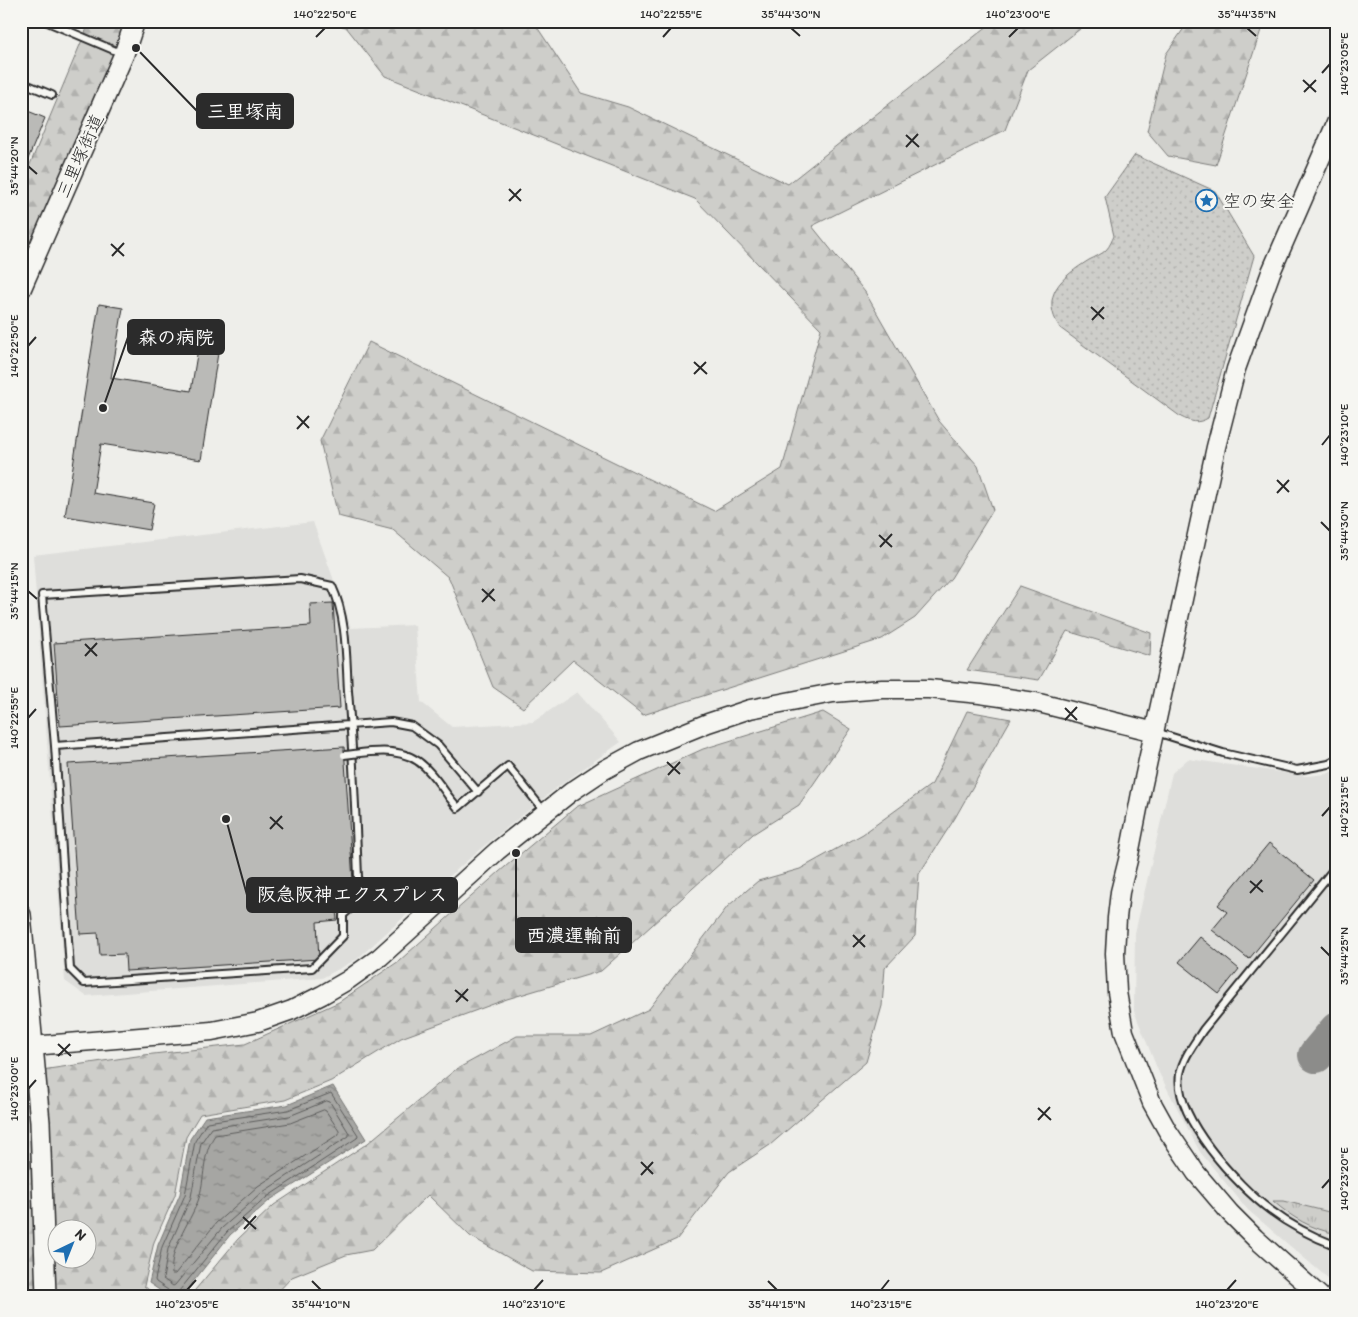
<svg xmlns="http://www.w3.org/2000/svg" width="1358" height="1317" viewBox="0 0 1358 1317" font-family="Itim,'Klee One',sans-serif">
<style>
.built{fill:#dededb}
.grass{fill:url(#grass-tufts);stroke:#7c7c7a}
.forest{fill:url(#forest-firs);stroke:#7c7c7a;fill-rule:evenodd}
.park{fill:url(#park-dots);stroke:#7c7c7a}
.water{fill:url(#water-ripples);stroke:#757573}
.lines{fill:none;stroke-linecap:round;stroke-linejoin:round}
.shore{stroke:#5c5c5b;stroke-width:1}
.taxiway{stroke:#8c8c8a;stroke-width:36}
.building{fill:#babab7;stroke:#2b2b2b}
.lane-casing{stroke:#2b2b2b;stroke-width:10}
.secondary-casing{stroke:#2b2b2b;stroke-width:21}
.primary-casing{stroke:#2b2b2b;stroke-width:22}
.lane{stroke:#f6f6f2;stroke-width:6}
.secondary{stroke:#f6f6f2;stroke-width:18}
.primary{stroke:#f6f6f2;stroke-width:19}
.lane-bridge-casing{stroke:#2b2b2b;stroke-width:10;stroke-linecap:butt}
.lane-bridge{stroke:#f6f6f2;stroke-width:6}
.ticks{fill:none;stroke:#2b2b2b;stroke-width:2}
.labels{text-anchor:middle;stroke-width:4;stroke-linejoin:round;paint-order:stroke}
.street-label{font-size:18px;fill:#2b2b2b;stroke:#f6f6f2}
.poi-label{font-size:18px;fill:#2b2b2b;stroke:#f6f6f2;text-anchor:start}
.leader{fill:none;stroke:#2b2b2b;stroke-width:2}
.callout-dot{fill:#2b2b2b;stroke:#f6f6f2;stroke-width:2}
.callout{fill:#2b2b2b;stroke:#2b2b2b;stroke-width:2}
.callout-label{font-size:19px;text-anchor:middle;font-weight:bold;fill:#fff}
.neatline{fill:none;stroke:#2b2b2b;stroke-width:2}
.ticks-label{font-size:12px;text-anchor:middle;fill:#2b2b2b}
</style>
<defs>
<pattern id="grass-tufts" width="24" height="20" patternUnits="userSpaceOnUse" patternTransform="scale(1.25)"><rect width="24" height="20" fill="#cececa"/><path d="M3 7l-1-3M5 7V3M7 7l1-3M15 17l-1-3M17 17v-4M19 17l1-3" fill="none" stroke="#b1b1ae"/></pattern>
<pattern id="forest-firs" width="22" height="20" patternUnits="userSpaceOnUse" patternTransform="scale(1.25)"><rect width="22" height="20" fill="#cececa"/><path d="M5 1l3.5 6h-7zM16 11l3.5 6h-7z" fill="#b1b1ae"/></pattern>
<pattern id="park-dots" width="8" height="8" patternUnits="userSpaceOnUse" patternTransform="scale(1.25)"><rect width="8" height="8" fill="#cececa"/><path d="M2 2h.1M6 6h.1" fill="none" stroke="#b1b1ae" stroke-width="1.8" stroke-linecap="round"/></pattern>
<pattern id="water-ripples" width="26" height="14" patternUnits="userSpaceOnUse" patternTransform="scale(1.25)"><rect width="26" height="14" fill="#a6a6a3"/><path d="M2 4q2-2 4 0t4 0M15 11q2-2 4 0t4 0" fill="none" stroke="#878785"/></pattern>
</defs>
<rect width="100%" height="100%" fill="#eeeeea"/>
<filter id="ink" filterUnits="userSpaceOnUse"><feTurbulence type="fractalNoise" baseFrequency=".02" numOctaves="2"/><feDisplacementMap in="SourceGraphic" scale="10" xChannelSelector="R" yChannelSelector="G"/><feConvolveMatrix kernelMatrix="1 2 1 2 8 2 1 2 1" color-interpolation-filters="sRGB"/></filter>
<g filter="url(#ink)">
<path class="built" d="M313,522L351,628L415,625L421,702L452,727L533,722L577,692L621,742L559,786L479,850L357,959L322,978L86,996L65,981L33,555Z
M1188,759L1307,776L1327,774L1337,769V1286L1248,1210L1200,1152L1159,1073L1134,1011L1135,933L1172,773Z"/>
<path class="grass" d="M1273,1201H1284L1337,1214V1234C1312,1229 1292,1218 1273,1201Z"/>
<path class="forest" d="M90,21H125L119,41L21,268V186Z
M318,21H548L537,27L581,93L628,107L788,184L994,21H1090L1028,70L1005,130L812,226L865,292L939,421L978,466L993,510L951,578L915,618L882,639L643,715L573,660L523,708L493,687L449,578L393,530L338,516L320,441L369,342L714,511L782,469L821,329L695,199L385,76L346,27Z
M1189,21H1264L1216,165L1168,156L1147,131L1166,54Z
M1020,586L1151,633L1150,656L1067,631L1039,680L967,670Z
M967,711L1011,719L955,818L919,874L915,936L885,968L882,1006L866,1062L770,1145L729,1172L677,1239L601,1273L532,1271L470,1236L428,1195L372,1250L346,1255L292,1277L274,1296H190L238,1239L274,1205L368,1143L455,1070L517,1036H591L649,1009L728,906L758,881L800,869L863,834L932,784Z
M823,712L851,729L799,805L753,834L601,971L507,999L401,1038L331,1081L285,1100L200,1114L186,1137L175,1195L154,1242L144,1286L157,1296H21V1059L28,1072L144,1055L245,1044L339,1002L399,961L499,872L576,807L703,749ZM58,1230H88V1260H58Z"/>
<path class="park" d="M1135,155L1215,191L1254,256L1208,418C1198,424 1191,422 1181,417L1060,328C1039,295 1062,277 1089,260C1095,257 1102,254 1106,250C1110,246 1112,240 1114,236L1105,197Z"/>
<path class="water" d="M333,1086L366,1139L270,1200L230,1235L182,1296H168L149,1283L158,1245L180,1194L190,1139L205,1117L287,1105Z"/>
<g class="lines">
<path class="shore" d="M327,1101L330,1102L349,1133V1136L263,1192L222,1228L175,1285L173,1286L163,1279L168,1249L191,1197L201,1143L211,1128L289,1116Z
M324,1110L326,1111L339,1131V1134L258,1186L216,1223L175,1274H172C169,1249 189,1224 198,1201C206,1179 201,1155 215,1135L290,1123Z
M170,1296L168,1290L156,1282L155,1280L162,1247L185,1195L195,1141L207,1122L288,1110L331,1093L358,1135L357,1138L267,1197L227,1232L179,1291L178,1296"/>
<path class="taxiway" d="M1316,1055L1337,1030"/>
</g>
<path class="building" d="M21,93L27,95L21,109Z
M23,109L45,118L28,159L21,156V114Z
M21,156L28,159L21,175Z
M99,304L123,308L111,378L191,391L202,324L222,328L201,460L101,444L93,493L154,503L149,530L65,516Z
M333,603L340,708L60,726L54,643L311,626L310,604Z
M344,747L354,896L335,897L337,920L317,922L319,959L126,971L125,954L100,955L98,933L80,934L68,764Z
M1269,843L1314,880L1249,959L1212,930L1227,912L1218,905Z
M1200,937L1239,969L1219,994L1179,962Z"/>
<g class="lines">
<defs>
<path id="lane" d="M45,21L123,54
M21,82L52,95
M300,579L332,586C347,618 346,657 348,691C354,761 356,831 359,901L343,915V936L312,968L84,983L70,969L55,746L42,595Z
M1156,732L1223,753L1297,770L1329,764L1337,759
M55,746L391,722L412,726L438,745L478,792
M449,797L458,808L508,766L544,811
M1337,865L1203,1030C1194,1044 1183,1058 1180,1074C1173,1117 1238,1186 1270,1210C1291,1226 1313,1237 1337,1246"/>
<path id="secondary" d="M32,1046L212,1031L258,1022L292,1010L322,995L348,980L380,957L497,851L571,792L604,770L639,751L708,723L750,709L833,693L882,689H929L980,694L1035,702L1155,732
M1320,1296L1255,1238L1230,1213L1196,1173L1167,1130L1152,1103L1124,1032L1117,992L1115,953L1117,918L1120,892L1128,860L1142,788L1216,447L1236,369L1271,272L1337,121"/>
<path id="primary" d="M21,289L124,54L135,21
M21,915L40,1122L46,1296"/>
</defs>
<use href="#lane" class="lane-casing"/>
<use href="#secondary" class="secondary-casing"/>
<use href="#primary" class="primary-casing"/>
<use href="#lane" class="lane"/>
<use href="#secondary" class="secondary"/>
<use href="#primary" class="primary"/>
<defs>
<path id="lane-bridge" d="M344,755C372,752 403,745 425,767C434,776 442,787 449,797"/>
</defs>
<use href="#lane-bridge" class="lane-bridge-casing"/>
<use href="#lane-bridge" class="lane-bridge"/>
</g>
</g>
<path class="ticks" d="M791,28L800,36M1247,28L1256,36M316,37L325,28M663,37L671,28M1009,37L1018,28M1322,73L1330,64M1303,80L1316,92M1304,92L1316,80M906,135L919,147M906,147L918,134M28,166L37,174M509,189L521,201M509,201L521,189M111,244L124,256M112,256L124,243M1091,307L1104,319M1092,320L1104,307M28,346L36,337M694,362L707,374M694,374L706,362M297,416L309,428M297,429L309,416M1322,445L1330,435M1277,480L1289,492M1277,493L1289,480M1321,522L1330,531M879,535L892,547M880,547L892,534M482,589L495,601M28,591L37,599M482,602L494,589M85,644L97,656M85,656L97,643M1065,708L1077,720M28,718L36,709M1065,720L1077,707M667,762L680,774M668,775L680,762M1322,816L1330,807M270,817L283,829M270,829L282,816M1250,881L1263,892M1250,893L1262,880M853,935L865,947M853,947L865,935M1321,947L1330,956M455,990L468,1001M456,1002L468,989M58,1044L71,1056M58,1056L70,1044M28,1089L36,1080M1038,1108L1051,1120M1038,1120L1050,1107M641,1162L653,1174M641,1175L653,1162M1322,1188L1330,1179M243,1217L256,1229M244,1229L256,1216M312,1281L321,1290M768,1281L777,1290M187,1290L196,1280M534,1290L543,1280M881,1290L889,1280M1227,1290L1236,1280"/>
<defs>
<symbol id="sight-ring" viewBox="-11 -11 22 22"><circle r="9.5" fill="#f6f6f2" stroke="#1f6fb2" stroke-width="1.5"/><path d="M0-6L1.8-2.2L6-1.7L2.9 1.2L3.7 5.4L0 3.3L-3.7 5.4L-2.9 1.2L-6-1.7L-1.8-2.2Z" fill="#1f6fb2"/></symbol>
</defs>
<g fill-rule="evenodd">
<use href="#sight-ring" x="1194" y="188" width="25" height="25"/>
</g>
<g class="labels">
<g class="street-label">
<text transform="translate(80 156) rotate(-66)" y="6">三里塚街道</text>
</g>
<g class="poi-label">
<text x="1223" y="207">空の安全</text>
</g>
</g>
<path class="leader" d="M136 48L197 111M103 408L128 337M226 819L247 895M516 853L516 935"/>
<g class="callout-dot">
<circle cx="136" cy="48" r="5"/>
<circle cx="103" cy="408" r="5"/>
<circle cx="226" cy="819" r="5"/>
<circle cx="516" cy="853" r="5"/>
</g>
<g class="callout">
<rect x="197" y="94" width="96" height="34" rx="5"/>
<rect x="128" y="320" width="96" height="34" rx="5"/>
<rect x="247" y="878" width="210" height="34" rx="5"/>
<rect x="516" y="918" width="115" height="34" rx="5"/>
</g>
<g class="callout-label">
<text x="245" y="118">三里塚南</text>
<text x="176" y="344">森の病院</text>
<text x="352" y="901">阪急阪神エクスプレス</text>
<text x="574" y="942">西濃運輸前</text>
</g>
<rect width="1358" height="1317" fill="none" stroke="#f6f6f2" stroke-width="55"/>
<g transform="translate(72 1244) rotate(43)"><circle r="24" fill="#f6f6f2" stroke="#a5a5a2"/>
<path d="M0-4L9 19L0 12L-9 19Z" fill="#1f6fb2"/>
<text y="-8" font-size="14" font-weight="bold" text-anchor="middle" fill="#2b2b2b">N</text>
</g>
<rect x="28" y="28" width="1302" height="1262" class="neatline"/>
<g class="ticks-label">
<text x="325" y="18">140°22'50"E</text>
<text x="671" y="18">140°22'55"E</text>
<text x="791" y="18">35°44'30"N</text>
<text x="1018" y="18">140°23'00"E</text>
<text x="1247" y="18">35°44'35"N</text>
<text transform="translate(1344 64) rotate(-90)" y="4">140°23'05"E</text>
<text transform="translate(14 166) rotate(-90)" y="4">35°44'20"N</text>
<text transform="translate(14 346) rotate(-90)" y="4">140°22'50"E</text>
<text transform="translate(1344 435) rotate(-90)" y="4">140°23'10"E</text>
<text transform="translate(1344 531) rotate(-90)" y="4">35°44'30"N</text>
<text transform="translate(14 591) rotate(-90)" y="4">35°44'15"N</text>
<text transform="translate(14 718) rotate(-90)" y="4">140°22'55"E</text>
<text transform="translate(1344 807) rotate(-90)" y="4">140°23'15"E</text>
<text transform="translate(1344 956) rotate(-90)" y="4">35°44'25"N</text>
<text transform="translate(14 1089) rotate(-90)" y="4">140°23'00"E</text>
<text transform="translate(1344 1179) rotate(-90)" y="4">140°23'20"E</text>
<text x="187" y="1308">140°23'05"E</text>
<text x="321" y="1308">35°44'10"N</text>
<text x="534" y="1308">140°23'10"E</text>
<text x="777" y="1308">35°44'15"N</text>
<text x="881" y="1308">140°23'15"E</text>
<text x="1227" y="1308">140°23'20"E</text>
</g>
</svg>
